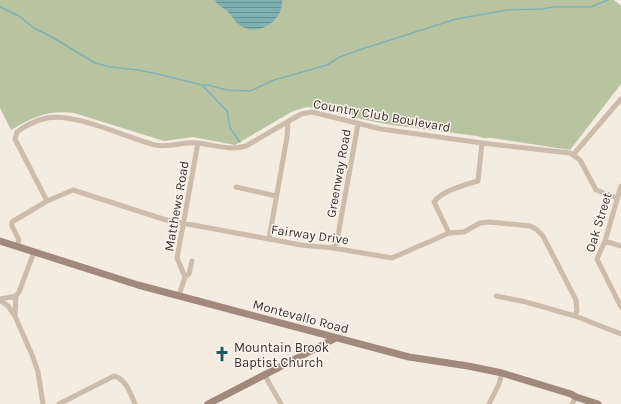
<svg xmlns="http://www.w3.org/2000/svg" width="621" height="404" viewBox="0 0 621 404" font-family="Karla,sans-serif">
<style>
.grass{fill:#b8c4a0}
.water{fill:url(#water-rules)}
.lines{fill:none;stroke-linecap:round;stroke-linejoin:round}
.stream{stroke:#7fb0b2;stroke-width:1.5}
.street{stroke:#cdbbac;stroke-width:5}
.secondary{stroke:#a18a7d;stroke-width:7}
.labels{text-anchor:middle;stroke-width:3;stroke-linejoin:round;paint-order:stroke}
.street-label{font-size:13px;fill:#3b302b;stroke:#fbf5ee}
.poi-label{font-size:13px;fill:#3b302b;stroke:#fbf5ee;text-anchor:start}
</style>
<defs>
<pattern id="water-rules" width="6" height="5" patternUnits="userSpaceOnUse"><rect width="6" height="5" fill="#7fb0b2"/><path d="M0 2.5h6" fill="none" stroke="#699091"/></pattern>
</defs>
<rect width="100%" height="100%" fill="#f4ebe1"/>
<path class="grass" d="M0,0H614L621,6V84L570,150L492,138H484L477,136L392,125L361,119L334,110L307,107L293,111L235,145L193,137L164,141L74,113C47,110 34,117 11,130L0,108Z"/>
<path class="water" d="M215,0H282C283,21 259,37 241,26C234,22 232,14 226,10C221,6 217,6 215,0Z"/>
<g class="lines">
<path class="stream" d="M0,7L19,16L34,28L52,37L95,63L111,67L138,70L162,75L202,85H208L227,90L250,91L274,80L327,65L340,57L359,50L456,19L507,10L542,9L553,7H590L608,0
M202,85L227,111L230,128L240,142"/>
<path class="street" d="M573,155L621,99
M621,186L605,241L597,259L621,307
M236,187L276,196
M47,201L15,139L17,132C25,126 37,120 47,118C74,112 127,138 155,145C170,148 184,141 198,143C214,145 230,151 246,146L301,114L312,112L381,129L482,143L570,153L580,160L596,190L617,198
M449,233L434,202C440,192 466,184 478,181L482,143
M269,239L287,137L288,122
M605,241L621,246
M17,246L19,240L12,226V222L47,201L73,190L166,220L269,239L301,245L333,248L392,258L449,233L464,232L480,223L489,222L530,226L536,229L543,236L576,300L577,310L575,316
M333,248L337,241L358,124
M185,277L189,274L192,261
M179,295L185,277L177,258L198,143
M16,296L15,316L33,357L38,372L43,404
M496,296L526,302L575,316L621,334
M0,299L16,296L19,292L34,252
M0,300L8,306L15,316
M264,374L281,404
M59,404L114,376C126,379 130,393 135,404
M489,404L499,384L502,373
M572,404L576,397"/>
<path class="secondary" d="M0,241L138,285L409,357L468,366L502,373L571,394L576,397L598,404
M208,404L336,338"/>
</g>
<defs>
<symbol id="church-bare" viewBox="-9 -9 18 18"><path d="M-1.2-6h2.4v3.5h3.3v2.4h-3.3V6h-2.4V-.1h-3.3v-2.4h3.3Z" fill="#1f5a5e" stroke="#fbf5ee" stroke-width="2.5" paint-order="stroke"/></symbol>
</defs>
<g fill-rule="evenodd">
<use href="#church-bare" x="211" y="343" width="22" height="22"/>
</g>
<g class="labels">
<g class="street-label">
<text transform="translate(382 115) rotate(10)" y="5">Country Club Boulevard</text>
<text transform="translate(338 173) rotate(-80)" y="5">Greenway Road</text>
<text transform="translate(176 206) rotate(-80)" y="5">Matthews Road</text>
<text transform="translate(598 222) rotate(-73)" y="5">Oak Street</text>
<text transform="translate(310 234) rotate(8)" y="5">Fairway Drive</text>
<text transform="translate(301 316) rotate(15)" y="5">Montevallo Road</text>
</g>
<g class="poi-label">
<text x="234" y="352">Mountain Brook<tspan x="234" dy="15">Baptist Church</tspan></text>
</g>
</g>
</svg>
